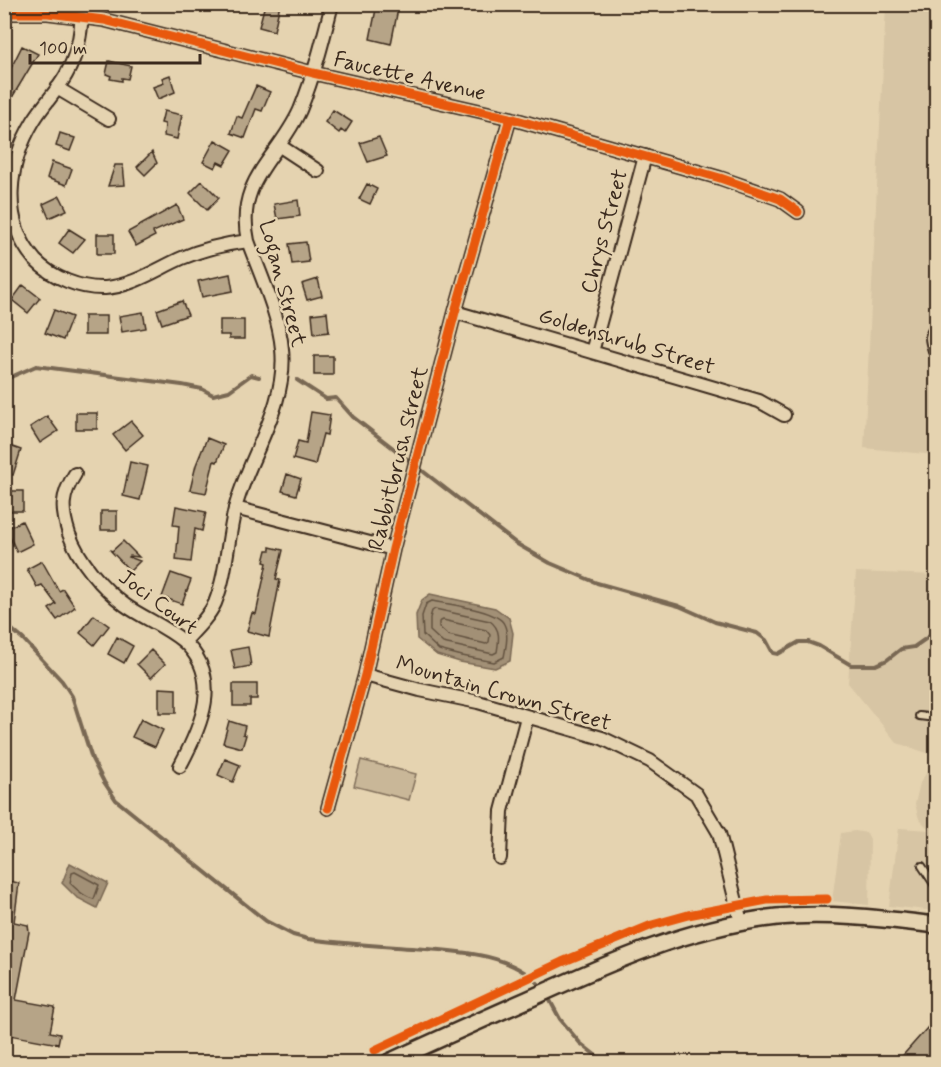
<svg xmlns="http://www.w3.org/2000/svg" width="941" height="1067" viewBox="0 0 941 1067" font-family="Mynerve,sans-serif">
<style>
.built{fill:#d7c5a4}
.green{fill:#c9b798;stroke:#82705b;stroke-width:1.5}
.water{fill:#a29076;stroke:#796753;stroke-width:1.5}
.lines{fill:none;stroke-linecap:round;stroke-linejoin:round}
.shore{stroke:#645341;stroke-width:1.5}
.stream{stroke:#796753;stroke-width:4}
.building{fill:#b6a487;stroke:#3b2a1e;stroke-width:1.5}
.service-casing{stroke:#3b2a1e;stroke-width:10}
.minor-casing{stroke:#3b2a1e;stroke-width:16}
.tertiary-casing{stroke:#3b2a1e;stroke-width:20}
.service{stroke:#e5d3b0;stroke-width:6}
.minor{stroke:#e5d3b0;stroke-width:12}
.tertiary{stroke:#e5d3b0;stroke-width:15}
.cycleway-casing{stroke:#e5d3b0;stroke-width:13}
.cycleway{stroke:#e8590c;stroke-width:9}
.labels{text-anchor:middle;stroke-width:5;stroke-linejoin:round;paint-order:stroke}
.street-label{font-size:22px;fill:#3b2a1e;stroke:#e5d3b0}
</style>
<rect width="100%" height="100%" fill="#e5d3b0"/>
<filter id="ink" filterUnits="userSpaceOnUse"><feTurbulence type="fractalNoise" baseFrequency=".0167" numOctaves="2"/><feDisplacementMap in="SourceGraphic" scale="12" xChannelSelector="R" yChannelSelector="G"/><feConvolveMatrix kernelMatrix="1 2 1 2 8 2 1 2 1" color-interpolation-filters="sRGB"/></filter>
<g filter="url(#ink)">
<path class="built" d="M886,5H936V455L864,448Z
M856,572L936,575V756L897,743L848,683Z
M936,757V911L889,906L899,828L930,830L919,819L915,804L920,783Z
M855,831L867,833L870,839L869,905L832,901L841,833Z"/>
<path class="green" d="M361,760L416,774L409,800L354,786Z"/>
<path class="water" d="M430,594L495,608L509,618L513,633L510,661L495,668L460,662L437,655L417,639L416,615L422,600Z
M70,863L108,883L97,908L76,897L62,883Z"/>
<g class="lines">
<path class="shore" d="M432,601C447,604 498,610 504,624C509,634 506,647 504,657L494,662L462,656L439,650L423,635L422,616L426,604Z
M435,609L490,621C501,629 499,640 497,652L493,654L443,643L430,631V618L432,611Z
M443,620L486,630L490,635L489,642L486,644L448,635L439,627V622Z
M75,872L99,885L94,899C85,898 76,889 70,883L72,873Z"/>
<path class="stream" d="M925,4L936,14
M4,380L36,366L182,385L202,389L213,395L229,391L251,375L259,377
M297,380L326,399L336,398L353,417L517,544L550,563L597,583L679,606L715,622L757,633L766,640L773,653L778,654L799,642H808L819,646L851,665H876L887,660L901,649L914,647L931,635L936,642
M4,623L23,639L62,681L72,696L92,759L104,782L116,800L266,921L293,935L308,939C338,943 367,945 396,947C443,951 510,948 543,989
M547,995L560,1019L580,1043L604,1062"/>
</g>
<path class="building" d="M265,4H280L274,31L259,27Z
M377,4H399L391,44L370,39Z
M22,46L38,54L4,111V82Z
M109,61L131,66L128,79L122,78V81L110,79L111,76L106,74Z
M170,75L175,92L158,99L153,87L164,83L162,78Z
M256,86L270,92L262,111L256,109L245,138L231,133L237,116L242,118Z
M333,110L352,122L345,133L341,130L339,133L325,122Z
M164,111L182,115L177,139L164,136L165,124L161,123Z
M60,133L75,138L70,151L56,146Z
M379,137L387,156L368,162L360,143Z
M215,140L233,150L224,165L218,162L215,168L203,162Z
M152,152L157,163L145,175L137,167Z
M52,162L72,169L66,185L47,178Z
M115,165H123L125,185L108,186Z
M202,181L219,198L207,210L190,193Z
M367,184L377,189L370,204L359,199Z
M60,196L67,210L49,218L43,204Z
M298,200L300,216L277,219L274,204Z
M177,205L183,219L153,232L155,236L136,246L128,232Z
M69,229L85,239L73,253L59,243Z
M97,234H114V254H97Z
M306,242L309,262L292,264L289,244Z
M230,274L233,291L202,297L198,281Z
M318,279L322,296L307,300L302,284Z
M23,285L40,298L28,313L12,300Z
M182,301L188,315L162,324L157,310Z
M54,310L72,317L63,340L45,333Z
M143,312L146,328L122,332L119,316Z
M327,312L329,332L314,334L312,314Z
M84,316H106V335H84Z
M220,320H244V339H229V335H220Z
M314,356H333V375H314Z
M311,412L330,415L327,435L323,434L315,465L293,459L298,441L306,443Z
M76,413H97V429H76Z
M47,416L58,431L40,443L30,427Z
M131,421L143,435L125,450L113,435Z
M207,438L224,445L217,462L214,461L206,493L190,490L196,465Z
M4,444L21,450L13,475L4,472Z
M130,462L148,466L140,500L123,496Z
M287,474L301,479L296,495L282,491Z
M4,491H23V511H4Z
M176,506L206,512L202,531L195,529L191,562L176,560L179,526L173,525Z
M101,511H117V530H101Z
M22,521L33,544L17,552L6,529Z
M123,541L139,557L130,556L129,557L140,561L130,571L110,550L112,551Z
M270,547L283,550L276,579L280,580L269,637L247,631L252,613L256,614L267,563L264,562L267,550H270Z
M42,561L59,591L63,589L75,607L57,620L49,609L56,604L42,585L37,587L27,569Z
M171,573L191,580L182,604L162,597Z
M94,615L109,626L94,645L80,633Z
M117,637L133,646L124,663L108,654Z
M248,647L251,666L235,669L231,650Z
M151,650L165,664L151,678L137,664Z
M233,684H257V699H250V706H233Z
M159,688L176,689V713H159Z
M141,719L163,730L155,747L132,737Z
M229,721L245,726L243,734L246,735L242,748L223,743Z
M225,759L240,765L233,782L218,775Z
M4,880L19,883L14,922L28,925L29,932L16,1000L55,1007L50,1032L60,1034L58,1044L4,1034Z
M936,1018V1062H897Z"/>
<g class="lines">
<defs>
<path id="service" d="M936,325C927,334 928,339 932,351L936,353
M919,716L936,718
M922,866L936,887
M54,1062L75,1059L77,1062"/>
<path id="minor" d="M81,4C83,30 78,53 66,75C57,91 44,104 34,120C8,163 0,220 35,260C52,278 81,289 105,288C133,286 157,269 182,258C203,249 225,244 248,241
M4,13H48L104,20L313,73L510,118L720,178L780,199L798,212
M57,88L109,119
M280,146L318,171
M455,312L759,401L784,415
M592,352L645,156
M75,474C61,496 61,509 69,534C79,561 102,588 125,605C143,618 165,626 183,641C224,677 201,727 180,766
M235,508L393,549
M184,642C195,630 208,618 215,603C227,573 227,541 235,509C248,456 288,407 282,349C279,314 260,274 248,241C235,180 278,159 300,110C314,76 323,40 332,4
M365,675L420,690L478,702L602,738L650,761L696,794L719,833L741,922
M328,808L365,675L393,549L455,312L510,118
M500,858L502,811L527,717"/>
<path id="tertiary" d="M389,1062C435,1041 481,1020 527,1000C608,963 688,927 777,917C830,912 884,919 936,925"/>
</defs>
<use href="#service" class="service-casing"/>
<use href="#minor" class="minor-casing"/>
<use href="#tertiary" class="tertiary-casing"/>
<use href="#service" class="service"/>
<use href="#minor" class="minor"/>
<use href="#tertiary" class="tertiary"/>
<defs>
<path id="cycleway" d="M4,13H48L104,20L313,73L510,118L720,178L780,199L798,212
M328,808L365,675L393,549L455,312L510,118
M375,1050L562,962L652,925L688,915L767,900L827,899"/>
</defs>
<use href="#cycleway" class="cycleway-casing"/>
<use href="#cycleway" class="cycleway"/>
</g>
</g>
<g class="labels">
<g class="street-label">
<text transform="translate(410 75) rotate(13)" y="8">Faucette Avenue</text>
<text transform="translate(603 231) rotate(-75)" y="8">Chrys Street</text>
<text transform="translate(284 283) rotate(75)" y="8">Logan Street</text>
<text transform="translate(627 340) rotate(17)" y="8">Goldenshrub Street</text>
<text transform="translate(397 458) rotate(-76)" y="8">Rabbitbrush Street</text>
<text transform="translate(159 601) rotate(37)" y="8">Joci Court</text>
<text transform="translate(504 692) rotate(16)" y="8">Mountain Crown Street</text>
</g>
</g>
<rect width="941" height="1067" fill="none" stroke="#e5d3b0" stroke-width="24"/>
<rect x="12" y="12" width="917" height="1043" fill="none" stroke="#3b2a1e" stroke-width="2" filter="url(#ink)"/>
<path d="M30 54v9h170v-9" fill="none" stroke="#3b2a1e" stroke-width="3"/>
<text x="39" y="54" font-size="18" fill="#3b2a1e" stroke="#e5d3b0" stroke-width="4.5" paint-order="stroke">100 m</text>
</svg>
